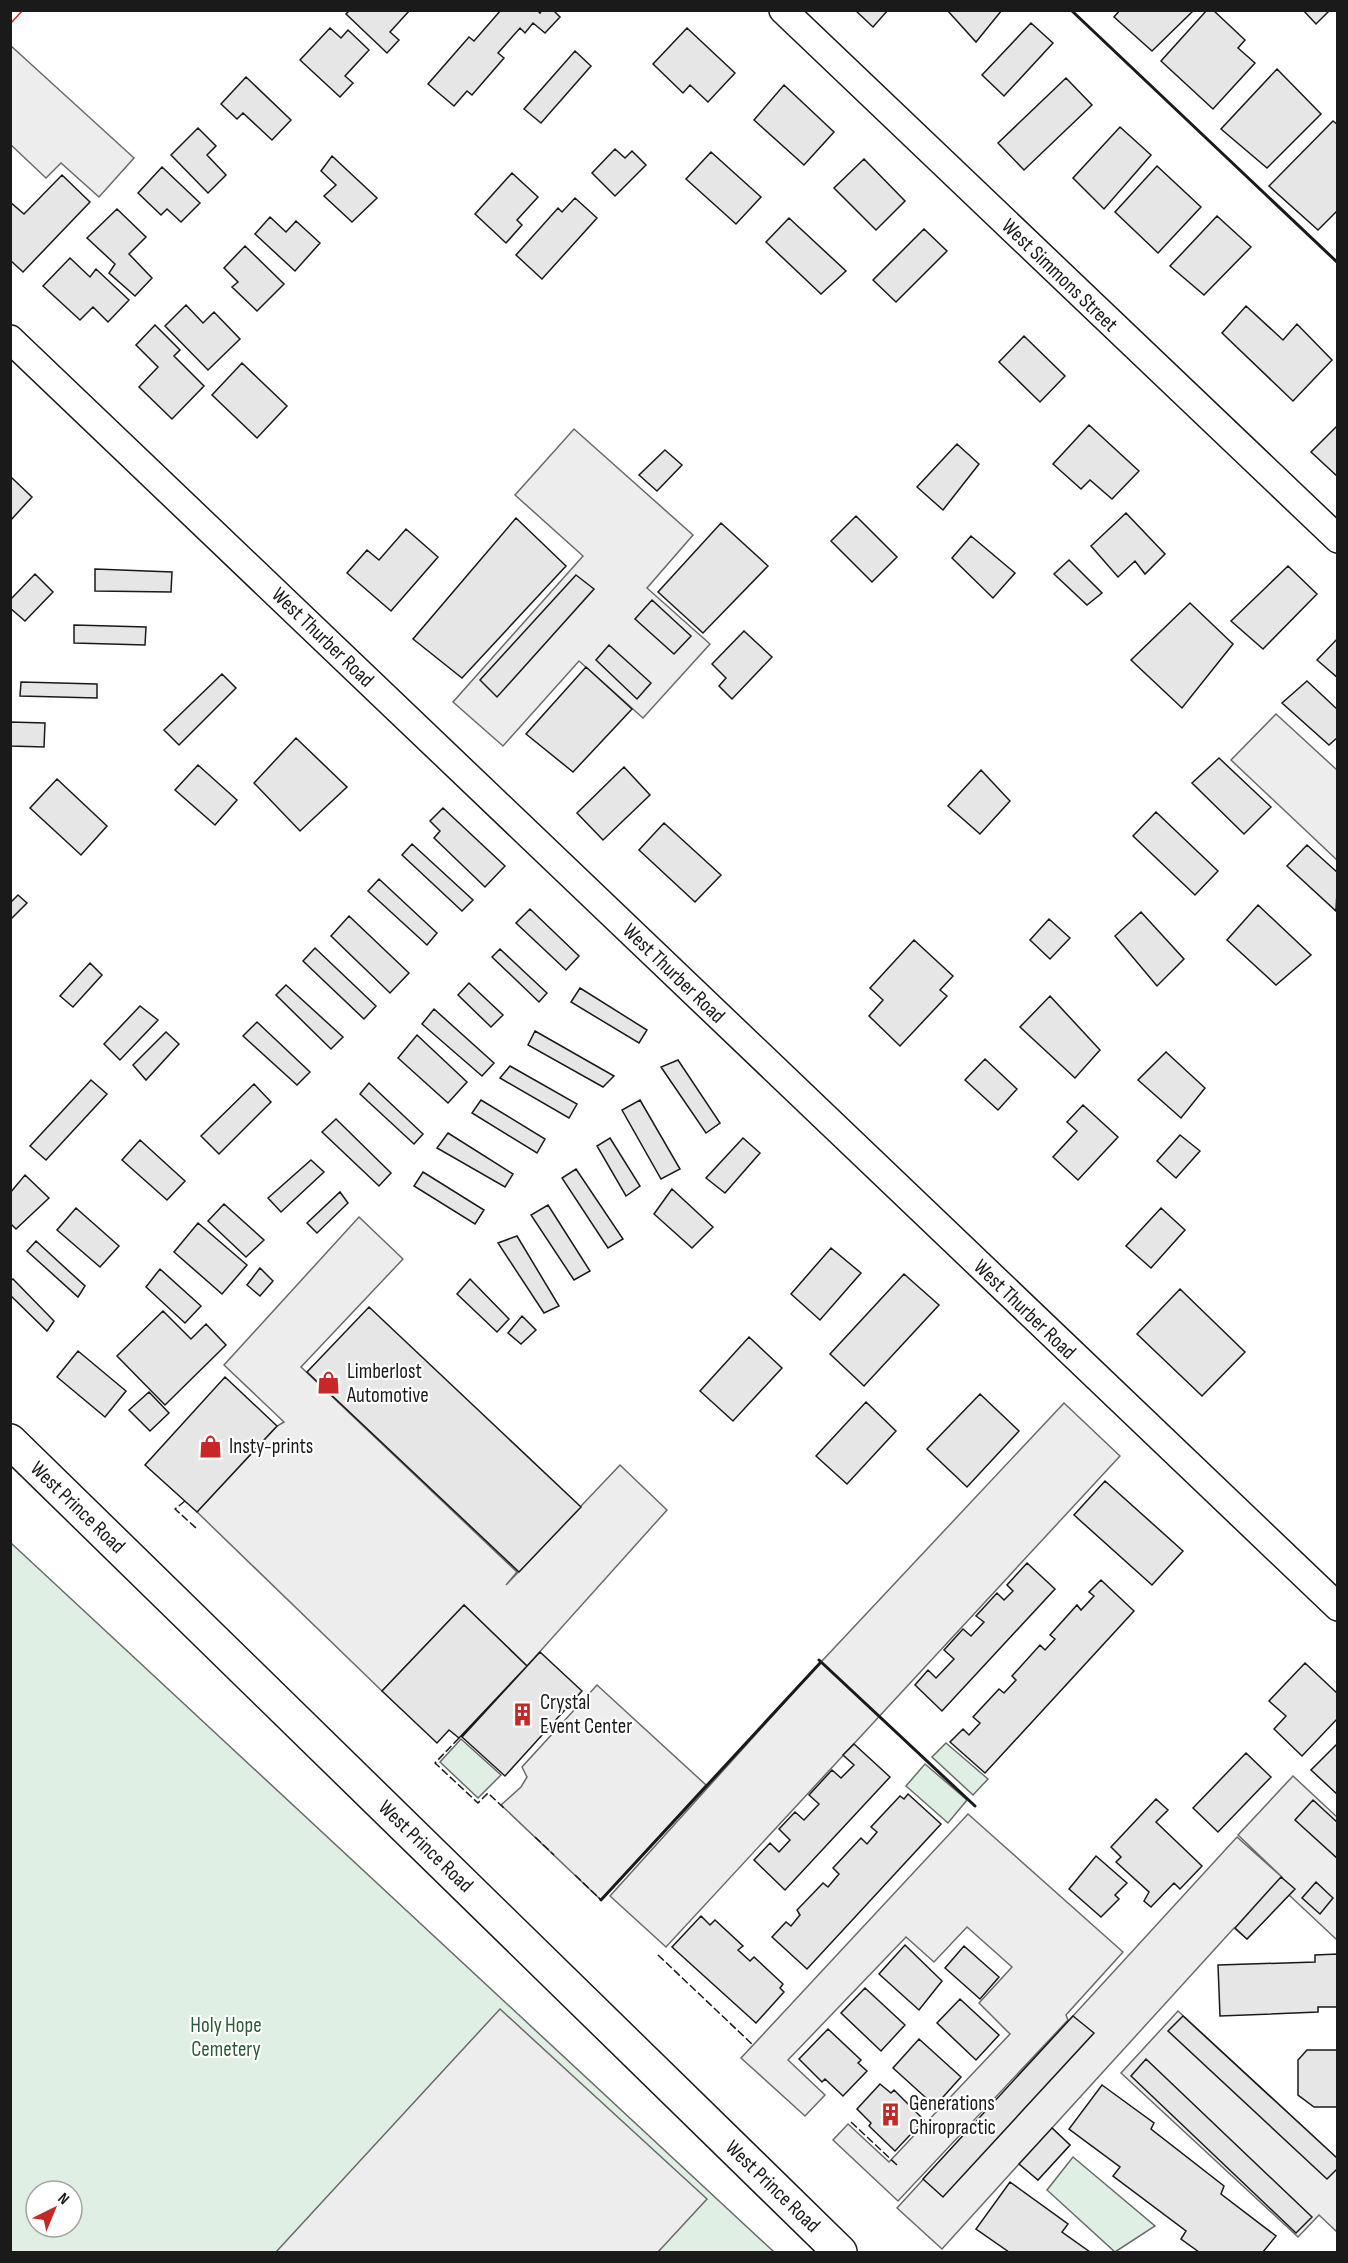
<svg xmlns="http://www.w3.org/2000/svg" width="1348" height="2263" viewBox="0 0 1348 2263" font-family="'Sofia Sans Condensed',sans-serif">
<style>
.green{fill:#e0efe3;stroke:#6a6a6a;stroke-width:1.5;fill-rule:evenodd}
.parking{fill:#ededed;stroke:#6a6a6a;stroke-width:1.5}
.building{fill:#e6e6e6;stroke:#1a1a1a;stroke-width:1.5}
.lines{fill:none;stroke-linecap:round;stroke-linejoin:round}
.street-casing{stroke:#1a1a1a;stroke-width:30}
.secondary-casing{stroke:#1a1a1a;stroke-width:36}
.street{stroke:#fff;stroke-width:27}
.secondary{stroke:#fff;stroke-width:33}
.fence{stroke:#1a1a1a;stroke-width:1.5;stroke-dasharray:8 3;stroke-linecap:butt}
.wall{stroke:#1a1a1a;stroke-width:3}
.power{stroke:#c62828;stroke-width:1.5;stroke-dasharray:21 4.5 3 4.5;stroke-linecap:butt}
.labels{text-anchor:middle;stroke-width:4.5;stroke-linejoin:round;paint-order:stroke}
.street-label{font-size:21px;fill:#1a1a1a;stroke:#fff}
.poi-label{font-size:21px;fill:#1a1a1a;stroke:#fff;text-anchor:start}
.park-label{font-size:21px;fill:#2b5a34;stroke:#fff}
</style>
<rect width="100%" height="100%" fill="#fff"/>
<path class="green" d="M11,1543L774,2252H11ZM36,2191H72V2227H36Z
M461,1739L501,1775L478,1798L440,1762Z
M946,1743L988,1779L973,1795L932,1757Z
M925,1764L967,1800L948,1823L906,1786Z
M1073,2157L1155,2226L1115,2252L1047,2190Z"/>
<path class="parking" d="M10,45L134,158L99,197L61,163L46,178L11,145Z
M574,429L693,535L647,588L710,644L643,718L579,661L503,746L453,702L583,556L515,495Z
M1276,714L1337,770V860L1231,760Z
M359,1217L403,1259L301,1367L517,1572L506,1585L620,1465L667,1510L527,1666L464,1605L382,1691L197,1512L277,1426L284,1422L224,1365Z
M1064,1403L1120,1456L666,1947L610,1896L821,1662Z
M597,1685L706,1785L601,1900L501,1805L521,1787L527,1777L522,1767Z
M1293,1776L1337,1817L1338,1937L1336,1939L1289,1895L1247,1939L1234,1928L1052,2128L1070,2145L1038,2180L1019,2164L942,2249L897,2208L1237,1837L1283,1878L1238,1835Z
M968,1814L1123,1952L1066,2015L1068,2020L898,2201L833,2140L848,2124L889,2162L1010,2034L979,2003L1012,1967L967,1927L934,1962L906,1937L788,2060L825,2095L805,2116L741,2058Z
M500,2009L707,2199L658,2252H276Z
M1178,2011L1337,2158V2232L1319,2215L1298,2237L1121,2073Z"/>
<path class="building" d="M350,10H410L390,32L399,40L387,53L346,14Z
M501,10H537L540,13L542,10H553L560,17L545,33L533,23L525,33L520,28L498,53L504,58L472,95L467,91L454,106L428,84L469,37L474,41Z
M855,10H888L873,27Z
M947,10H1002L976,42Z
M1120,10H1194L1152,51L1114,17Z
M1207,10H1213L1245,40L1238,48L1255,63L1213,109L1161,61Z
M1303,10H1330L1316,24Z
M1031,23L1053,43L1004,96L982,75Z
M330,28L341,38L348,30L369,50L345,76L353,83L340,97L300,60Z
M687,28L735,73L708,102L690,85L683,93L653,64Z
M575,51L591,66L541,123L524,109Z
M1277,69L1321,114L1267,168L1221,129Z
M246,77L291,120L272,140L243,113L237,119L221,104Z
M1066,78L1092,105L1024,170L998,143Z
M784,85L834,132L804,165L754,120Z
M1333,121L1338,125V210L1318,230L1269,186Z
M1120,127L1151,155L1104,209L1073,178Z
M198,128L216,146L207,155L226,175L208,193L171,155Z
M615,149L625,158L632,151L646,165L615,196L592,173Z
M711,152L761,197L736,224L686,179Z
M332,156L377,198L352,222L324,196L336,185L321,171Z
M864,159L905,201L876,230L834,188Z
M1157,166L1201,207L1158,253L1115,212Z
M162,167L200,203L181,222L167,209L161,215L138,193Z
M512,173L538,197L517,220L522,225L506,243L475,214Z
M62,175L90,202L23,272L10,260V202L24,214Z
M575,198L597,218L542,279L516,255L558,208L562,212Z
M117,209L146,237L129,254L152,278L135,296L109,273L115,264L87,238Z
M1217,216L1251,247L1204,295L1170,266Z
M270,217L286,232L296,221L320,243L295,271L255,234Z
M789,218L846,271L821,294L766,242Z
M924,229L947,251L896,302L873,280Z
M245,246L284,284L257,311L232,287L238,282L224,268Z
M70,258L90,277L96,269L129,300L108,322L93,307L80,320L43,286Z
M186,305L203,323L214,312L240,339L208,370L165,326Z
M1246,306L1283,340L1297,324L1332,360L1293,401L1222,333Z
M155,325L180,350L174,356L204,386L172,419L139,387L158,367L136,345Z
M1024,336L1065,376L1040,402L999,362Z
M242,363L287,406L257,438L212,395Z
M1089,425L1139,471L1112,499L1090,480L1081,489L1053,464Z
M1338,425V477L1311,452Z
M957,444L979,464L943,510L917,487Z
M665,450L682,465L657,491L639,475Z
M12,478L32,497L10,521V480Z
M1126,513L1165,554L1145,574L1135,561L1118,577L1091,546Z
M856,516L897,557L872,582L831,541Z
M516,518L566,566L462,678L413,639Z
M721,523L768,566L703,633L658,592Z
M406,529L438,557L391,611L347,573L367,550L379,560Z
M971,536L1015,573L993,598L952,558Z
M1069,560L1102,593L1087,605L1054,574Z
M1288,566L1317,594L1263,649L1231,621Z
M95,569L172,572L171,592L95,591Z
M35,574L53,592L25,621L10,608V600Z
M576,575L594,589L497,697L480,680Z
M652,600L691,636L674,654L635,619Z
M1190,603L1233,644L1182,708L1131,660Z
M74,625L146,627L145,645L74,643Z
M744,631L772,657L732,699L719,686L726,678L712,664Z
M1338,638V678L1317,660Z
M609,645L651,683L637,699L596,660Z
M586,667L632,709L573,772L526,734Z
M222,674L236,688L179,745L164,730Z
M1307,681L1338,710V737L1329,745L1282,703Z
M21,682L97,684V698L20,696Z
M10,722L45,723L44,747L10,746Z
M296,738L347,787L300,831L254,783Z
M1219,758L1271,807L1244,834L1192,783Z
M198,765L237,800L215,825L175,790Z
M624,767L650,795L603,840L577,813Z
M981,770L1010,801L980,834L948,806Z
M57,779L107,826L81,855L30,808Z
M443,808L505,866L485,887L434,838L440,831L430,821Z
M1156,812L1218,871L1195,895L1133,836Z
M664,823L721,875L695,902L639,850Z
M412,844L473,900L462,911L402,855Z
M1307,845L1338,873L1336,911L1287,866Z
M379,879L437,933L427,945L368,891Z
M18,895L27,903L10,920V903Z
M1258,905L1311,955L1276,985L1227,940Z
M530,909L579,956L566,970L516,923Z
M1141,912L1184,959L1157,986L1115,936Z
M349,916L409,973L390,993L331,936Z
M1049,919L1070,938L1050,959L1030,940Z
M914,940L953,976L940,990L947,996L900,1046L869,1016L883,1000L870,988Z
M315,948L376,1006L364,1019L303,961Z
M500,949L547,993L539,1002L492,957Z
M90,963L102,975L73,1007L60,996Z
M469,983L503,1015L491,1027L458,995Z
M286,985L343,1037L331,1049L276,995Z
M580,988L647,1030L639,1043L571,1002Z
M1050,996L1100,1050L1075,1078L1020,1027Z
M140,1006L158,1020L120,1060L104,1044Z
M434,1009L494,1063L482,1076L422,1024Z
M257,1022L310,1072L297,1085L243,1036Z
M535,1031L614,1076L603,1087L528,1045Z
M166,1032L179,1044L146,1080L133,1065Z
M417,1035L467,1082L448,1103L398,1058Z
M1166,1052L1205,1088L1181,1118L1138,1080Z
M985,1059L1017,1089L998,1110L965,1080Z
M678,1060L720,1123L706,1133L661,1067Z
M510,1066L577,1104L569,1118L500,1078Z
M91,1080L107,1094L46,1160L30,1146Z
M369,1083L423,1134L414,1144L360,1094Z
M254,1084L271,1102L219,1154L201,1136Z
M481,1100L545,1139L537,1153L472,1113Z
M640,1100L680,1169L661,1179L622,1110Z
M1083,1105L1118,1137L1078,1180L1053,1157L1077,1131L1067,1122Z
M336,1119L391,1173L379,1186L322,1132Z
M448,1133L513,1174L505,1187L437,1148Z
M1180,1135L1200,1151L1176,1178L1157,1161Z
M610,1138L640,1186L626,1196L597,1146Z
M743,1138L760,1153L725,1193L706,1178Z
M140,1140L185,1181L167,1200L122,1160Z
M311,1160L324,1172L281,1212L268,1198Z
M576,1169L623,1239L608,1248L562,1178Z
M423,1172L484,1210L475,1224L414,1186Z
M25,1175L49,1198L16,1229L10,1223V1193Z
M672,1189L713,1227L692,1248L654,1214Z
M340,1192L348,1203L317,1233L307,1223Z
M224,1204L264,1240L246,1257L208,1221Z
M548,1205L590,1271L574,1280L531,1215Z
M76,1208L119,1246L100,1267L57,1230Z
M1161,1208L1185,1230L1151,1268L1126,1246Z
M198,1223L247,1265L222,1294L174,1252Z
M517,1236L559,1306L544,1313L498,1243Z
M36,1241L85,1286L78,1297L27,1251Z
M831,1248L861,1273L820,1320L791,1294Z
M260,1268L273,1281L260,1296L247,1285Z
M160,1269L201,1306L185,1323L146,1287Z
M904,1274L939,1305L864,1386L830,1354Z
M13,1279L54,1321L47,1331L10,1295V1281Z
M470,1279L509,1319L497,1332L457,1294Z
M1180,1289L1245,1352L1202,1396L1137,1334Z
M369,1307L581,1507L519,1572L307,1372Z
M163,1311L191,1339L206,1324L226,1345L165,1405L117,1356Z
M522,1316L536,1330L521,1344L508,1333Z
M749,1337L782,1368L733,1421L700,1391Z
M78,1351L126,1391L105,1417L57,1377Z
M225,1377L277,1426L197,1512L145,1465Z
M149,1392L169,1413L150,1431L129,1410Z
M980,1394L1019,1431L967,1487L927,1449Z
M866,1402L896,1431L847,1484L816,1456Z
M1105,1481L1183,1551L1152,1585L1074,1515Z
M1027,1563L1055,1589L942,1711L915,1685L928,1670L936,1678L954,1659L944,1650L963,1629L971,1636L984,1622L976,1616L997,1593L1004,1600L1013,1591L1007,1585Z
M1101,1580L1134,1611L985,1773L950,1742L963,1729L969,1735L980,1723L973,1717L999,1689L1004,1693L1016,1680L1012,1676L1040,1645L1045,1650L1055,1639L1050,1635L1077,1605L1081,1610L1094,1596L1089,1592Z
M464,1605L527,1666L459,1738L449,1730L437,1743L382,1691Z
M540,1652L582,1691L505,1776L462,1737Z
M1305,1663L1338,1694V1718L1302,1756L1274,1729L1286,1716L1269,1701Z
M1338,1743V1795L1311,1770Z
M854,1744L890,1777L785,1890L754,1860L770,1843L779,1852L790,1840L779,1829L795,1812L804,1820L819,1804L809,1795L832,1770L841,1778L854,1765L843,1755Z
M1246,1753L1271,1777L1218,1832L1193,1808Z
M908,1794L941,1824L807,1969L772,1937L786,1922L791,1926L800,1915L797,1910L823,1883L828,1887L839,1874L833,1868L861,1838L867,1844L877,1832L871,1827L900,1796L904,1799Z
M1156,1799L1168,1810L1156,1822L1202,1866L1180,1889L1174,1883L1151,1907L1144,1901L1149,1892L1116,1862L1121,1857L1111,1847Z
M1313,1800L1338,1823V1859L1295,1820Z
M1096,1856L1127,1883L1115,1895L1119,1899L1101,1917L1069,1889Z
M1281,1877L1295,1889L1247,1939L1235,1928Z
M1316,1882L1333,1898L1320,1914L1302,1898Z
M701,1916L710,1925L715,1920L743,1946L738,1950L750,1961L754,1957L783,1984L780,1988L784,1992L756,2023L672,1947Z
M905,1945L942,1981L919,2010L879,1974Z
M964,1946L999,1977L980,1999L945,1968Z
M1338,1954V2007H1318V2012L1220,2016L1218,1965L1315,1962V1955Z
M865,1988L905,2025L881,2051L841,2013Z
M960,1999L999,2035L976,2060L937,2023Z
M1073,2016L1094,2033L943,2197L923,2179Z
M1183,2016L1338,2159V2168L1327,2179L1168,2031Z
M828,2029L861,2060L858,2063L867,2071L843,2096L825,2079L822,2082L799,2059Z
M919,2039L961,2077L935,2106L893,2068Z
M1307,2050H1338V2107H1314L1298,2095V2060Z
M1146,2059L1312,2217L1296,2233L1131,2076Z
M880,2084L891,2093L894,2090L924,2120L895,2151L869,2126L871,2123L857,2109Z
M1102,2085L1154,2123L1151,2129L1224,2186L1221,2194L1276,2236L1263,2252H1199L1181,2239L1186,2231L1113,2176L1120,2167L1069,2129Z
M1052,2128L1070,2145L1038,2180L1019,2164Z
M1010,2182L1068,2224L1062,2232L1090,2252H1009L976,2229Z"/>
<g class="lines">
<defs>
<path id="street" d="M783,10L1338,539
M10,339L1338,1607"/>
<path id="secondary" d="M10,1441L840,2252"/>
</defs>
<use href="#street" class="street-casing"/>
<use href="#secondary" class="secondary-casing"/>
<use href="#street" class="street"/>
<use href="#secondary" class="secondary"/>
<path class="fence" d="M185,1501L175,1509L196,1528
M459,1738L435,1763L478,1803L488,1793L505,1809
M535,1837L554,1855
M575,1875L601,1900
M658,1955L753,2045
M851,2122L898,2166"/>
<path class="wall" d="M1071,10L1338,263
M819,1660L975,1806
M601,1900L821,1662"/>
<path class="power" d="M10,24L23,10"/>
</g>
<defs>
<symbol id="shop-bare" viewBox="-9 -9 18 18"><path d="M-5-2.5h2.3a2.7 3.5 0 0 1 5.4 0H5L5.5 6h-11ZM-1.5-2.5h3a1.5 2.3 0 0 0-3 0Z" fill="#c62828" stroke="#fff" stroke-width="2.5" paint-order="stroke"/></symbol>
<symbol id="building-bare" viewBox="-9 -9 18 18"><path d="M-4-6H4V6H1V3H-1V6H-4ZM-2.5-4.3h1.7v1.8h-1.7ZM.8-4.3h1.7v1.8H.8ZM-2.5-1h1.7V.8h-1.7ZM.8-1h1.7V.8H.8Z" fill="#c62828" stroke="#fff" stroke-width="2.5" paint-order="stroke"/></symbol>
</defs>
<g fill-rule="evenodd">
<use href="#shop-bare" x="312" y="1366" width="33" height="33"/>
<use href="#shop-bare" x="194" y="1430" width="33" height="33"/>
<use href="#building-bare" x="506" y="1698" width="33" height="33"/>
<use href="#building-bare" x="874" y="2098" width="33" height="33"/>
</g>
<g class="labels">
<g class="street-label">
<text transform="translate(1060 275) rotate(44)" y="7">West Simmons Street</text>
<text transform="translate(323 637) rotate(44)" y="7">West Thurber Road</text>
<text transform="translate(674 973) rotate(44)" y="7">West Thurber Road</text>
<text transform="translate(1025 1309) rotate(44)" y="7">West Thurber Road</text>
<text transform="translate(78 1507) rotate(44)" y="7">West Prince Road</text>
<text transform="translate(426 1846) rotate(44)" y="7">West Prince Road</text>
<text transform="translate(773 2186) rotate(44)" y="7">West Prince Road</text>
</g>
<g class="poi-label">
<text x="347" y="1378">Limberlost<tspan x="347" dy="24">Automotive</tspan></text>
<text x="229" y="1453">Insty-prints</text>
<text x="540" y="1709">Crystal<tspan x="540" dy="24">Event Center</tspan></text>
<text x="909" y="2110">Generations<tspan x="909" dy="24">Chiropractic</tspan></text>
</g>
<g class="park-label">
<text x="226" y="2032">Holy Hope<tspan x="226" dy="24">Cemetery</tspan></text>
</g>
</g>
<rect width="1348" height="2263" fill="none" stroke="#1a1a1a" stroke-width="24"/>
<g transform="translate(54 2209) rotate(43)"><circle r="28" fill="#ffffff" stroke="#a3a3a3" stroke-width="1.5"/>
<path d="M0-4.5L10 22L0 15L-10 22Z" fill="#c62828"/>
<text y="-9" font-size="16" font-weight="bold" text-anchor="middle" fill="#1a1a1a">N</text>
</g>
</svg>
